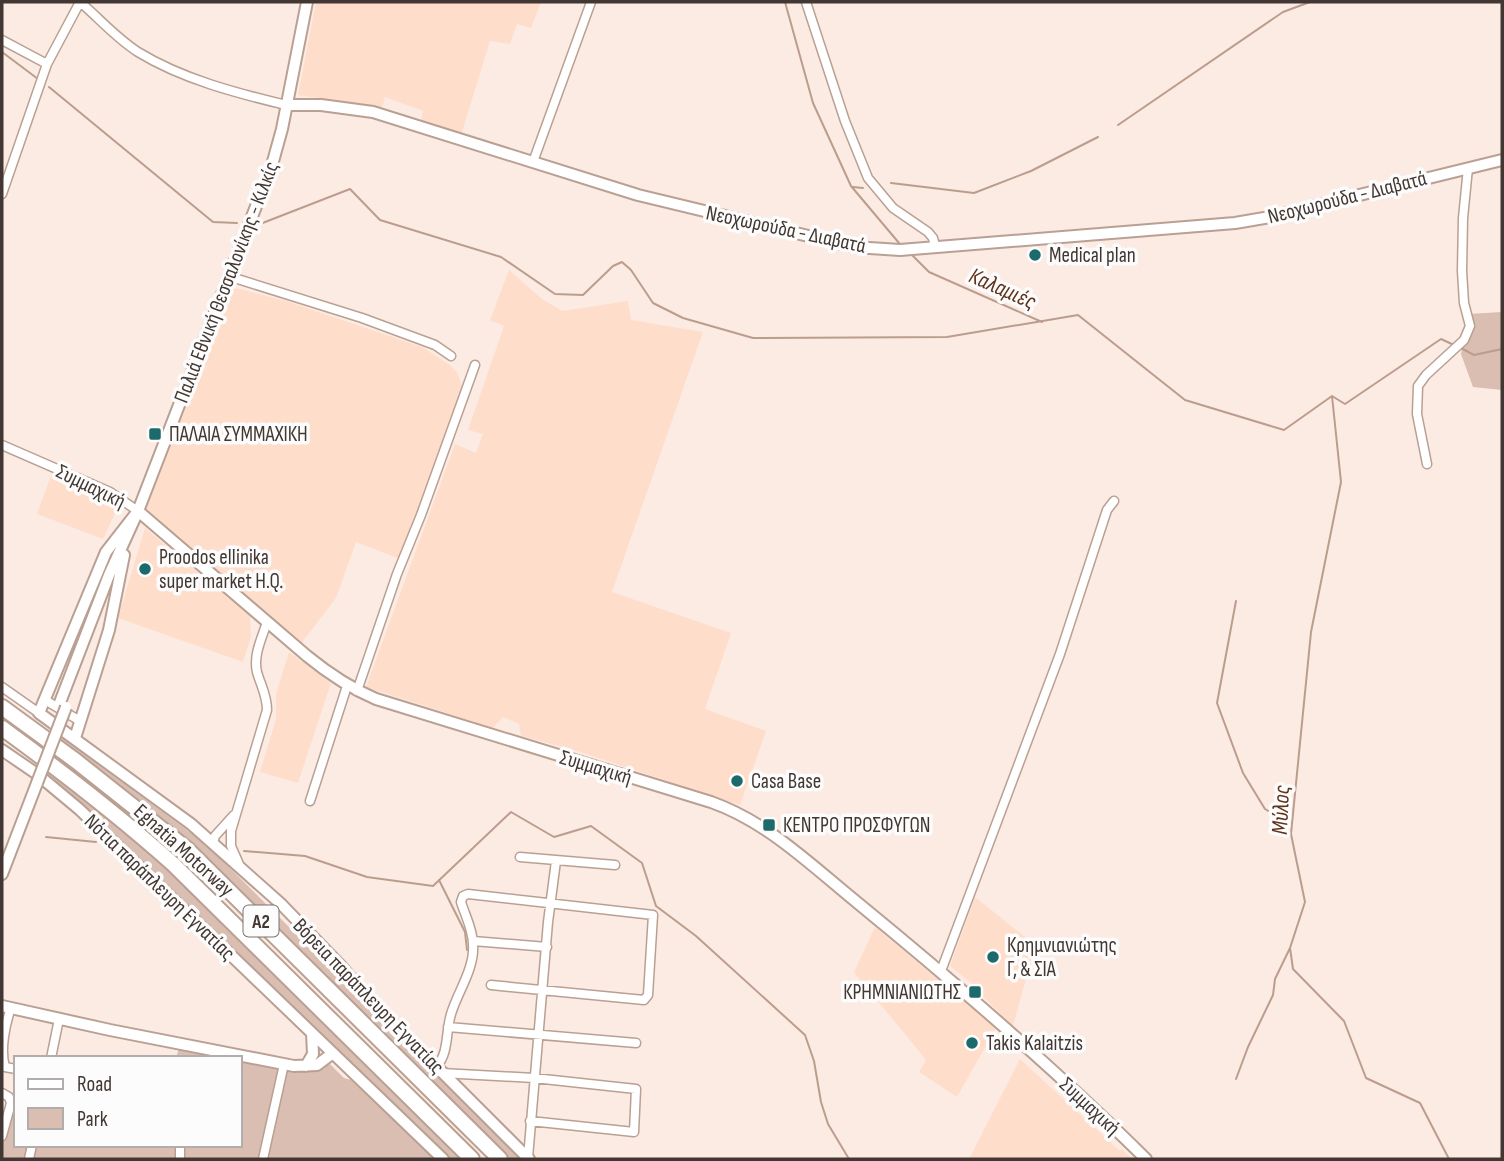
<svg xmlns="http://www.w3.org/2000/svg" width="1504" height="1161" viewBox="0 0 1504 1161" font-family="'Sofia Sans Condensed',sans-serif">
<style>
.built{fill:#ffddcb}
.green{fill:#d9beb1}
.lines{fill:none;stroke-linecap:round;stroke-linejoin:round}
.stream{stroke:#bc9d8d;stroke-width:2}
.street-casing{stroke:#b9a093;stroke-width:11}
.secondary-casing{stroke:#b9a093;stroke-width:14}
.highway-casing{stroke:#b9a093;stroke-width:18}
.street{stroke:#fff;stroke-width:8}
.secondary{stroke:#fff;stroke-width:10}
.highway{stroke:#fff;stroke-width:14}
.secondary-bridge-casing{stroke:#b9a093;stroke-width:14;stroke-linecap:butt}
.secondary-bridge{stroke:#fff;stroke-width:10}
.poi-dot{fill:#1d6a6d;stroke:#fcfcfc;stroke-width:2.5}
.labels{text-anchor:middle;stroke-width:7;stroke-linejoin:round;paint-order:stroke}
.shield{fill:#fcfcfc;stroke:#7a726f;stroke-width:2}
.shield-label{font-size:19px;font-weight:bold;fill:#423732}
.street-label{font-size:21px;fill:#423732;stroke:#fcfcfc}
.poi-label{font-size:21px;fill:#423732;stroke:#fcfcfc;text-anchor:start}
.water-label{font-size:23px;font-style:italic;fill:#5f331a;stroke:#fcfcfc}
</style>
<rect width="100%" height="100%" fill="#fbebe3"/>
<path class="built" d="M316,2H541L531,28L517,24L510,44L490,41L461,135L421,121L423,111L385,97L382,108L298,95Z
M509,270L542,299L562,311L628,301L631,320L703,332L612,592L731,633L705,709L766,731L740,805L574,750L521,736L519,724L503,717L493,728L366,687L455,444L476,453L483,434L468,430L504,326L490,320Z
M235,288L286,301L422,347L450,365L457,372L463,390L400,559L356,542L336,598L300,645L231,585L224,576H221L144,509L228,292Z
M52,473L120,503L103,539L37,514Z
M145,528L250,616L251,637L243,662L118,618Z
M289,652L331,683L298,783L260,772L276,719V694Z
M975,897L1035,945L1013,1026L971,985L970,982L950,966Z
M875,927L996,1028L957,1097L919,1072L926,1060L854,972Z
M1020,1059L1120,1151L1122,1149L1132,1159H969Z"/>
<path class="green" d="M1502,312V390L1473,387L1461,354L1469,314Z
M60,736L207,845L468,1106L524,1159H508L198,852L57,743Z
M47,772L145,848L251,950L461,1159H448L322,1035L45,778Z
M179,1048L230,1058H176Z
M240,1060L302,1072L330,1064L344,1078L351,1080L436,1159H2V1146L16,1096V1145H240Z"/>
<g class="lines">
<path class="stream" d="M785,2L813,103L851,186L899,243
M2,52L38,79
M49,87L213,222L237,223
M1118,125L1283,12L1310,2
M891,183L974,193L1031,171L1098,137
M853,187L863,188
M255,224H260L350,189L380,220L501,257L555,294L583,295L613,266L622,262L631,270L653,303L683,318L753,338L947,337L1078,315L1185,400L1284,430L1332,396L1345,404L1441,339L1454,345
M913,256L929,272L1042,322
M1459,347L1474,355L1502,349
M1332,396L1341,482L1311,632L1291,834L1305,902L1290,948L1293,969L1344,1021L1366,1078L1420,1103L1449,1159
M1236,601L1217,703L1243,773L1265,809L1291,824
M46,837L96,842
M244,851L305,856L367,877L433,886L511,812L554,837L591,826L642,863L656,906L696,936L805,1035L814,1061L821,1102L828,1124L849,1159
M439,880L465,932L467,950
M1236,1079L1248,1047L1273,995L1275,979L1290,948"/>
<defs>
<path id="street" d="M80,2C99,18 116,38 138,52C182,79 236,93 286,105
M806,2L845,121L868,178L893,208L928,232L933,238L935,246
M2,40L47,64
M533,162L591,2
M2,194L47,64L80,2
M228,276L362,318L435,345L451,356
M2,445L110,492L138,511
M1427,464L1417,414L1418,386L1426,375L1464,340L1470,326L1464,303L1462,271L1463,218L1468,168
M2,687L39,713
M357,691L397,574L421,515L475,365
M45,700L80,721
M310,801L347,686
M213,843L215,836L234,815
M520,857L615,865
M239,864L231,846V831L267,710C267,695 261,686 257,672C253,655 262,638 267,622
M473,941L547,947
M941,971L1060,654L1107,510L1114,501
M11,1008C5,1025 0,1050 5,1067L16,1069
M448,1027L636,1043
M51,1058L59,1019
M436,1067C450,1053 445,1029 452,1011C459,990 475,967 473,944C473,930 465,915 461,902L463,896L468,894L653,915L648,995L644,1000L491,985
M442,1073L534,1078L636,1089L634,1132L530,1121
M2,1093L9,1097L11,1103L2,1136
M528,1158L548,922L556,861
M29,1159L32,1145
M180,1159V1145
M263,1159L284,1064"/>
<path id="secondary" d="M286,105H321L373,112L638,195L854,247L900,250L1235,223L1270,217L1502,160
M138,511L307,656C329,674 350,688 376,699L711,802C768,822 812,866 859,904C958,985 1055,1069 1146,1159
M138,511L106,552L39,713L191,824L281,904L341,966L368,998L529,1159
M59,705L109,575L138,511L272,165L282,129L307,2
M75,738L109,630L124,555
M2,750L37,774L79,809L443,1159
M2,874L37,783
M2,1006L110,1030L294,1066L317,1065L333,1053
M306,1066L313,1054L312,1033"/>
<path id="highway" d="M2,707L76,761L187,849L500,1159
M2,728C61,771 118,815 173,864L472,1159"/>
</defs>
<use href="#street" class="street-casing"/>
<use href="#secondary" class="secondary-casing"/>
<use href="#highway" class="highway-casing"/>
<use href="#street" class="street"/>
<use href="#secondary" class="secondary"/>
<use href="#highway" class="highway"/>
<defs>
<path id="secondary-bridge" d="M37,783L66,707"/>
</defs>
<use href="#secondary-bridge" class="secondary-bridge-casing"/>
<use href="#secondary-bridge" class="secondary-bridge"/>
</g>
<g class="poi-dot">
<circle cx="1035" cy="255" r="7"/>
<rect x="148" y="427" width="14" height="14" rx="3.5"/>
<circle cx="145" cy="569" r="7"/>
<circle cx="737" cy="781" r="7"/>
<rect x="762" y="818" width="14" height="14" rx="3.5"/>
<circle cx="993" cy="957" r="7"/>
<rect x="968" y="985" width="14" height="14" rx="3.5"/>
<circle cx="972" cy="1043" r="7"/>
</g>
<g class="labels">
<rect class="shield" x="243.5" y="905.5" width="35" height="31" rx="5"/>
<g class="shield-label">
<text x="261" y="928">Α2</text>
</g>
<g class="street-label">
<text transform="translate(1347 197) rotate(-14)" y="7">Νεοχωρούδα - Διαβατά</text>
<text transform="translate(786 229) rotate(12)" y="7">Νεοχωρούδα - Διαβατά</text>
<text transform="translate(226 282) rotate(-69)" y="7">Παλιά Εθνική Θεσσαλονίκης - Κιλκίς</text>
<text transform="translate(91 486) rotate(26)" y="7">Συμμαχική</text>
<text transform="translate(596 767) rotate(17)" y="7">Συμμαχική</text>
<text transform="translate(184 850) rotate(42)" y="7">Egnatia Motorway</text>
<text transform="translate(160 887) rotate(44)" y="7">Νότια παράπλευρη Εγνατίας</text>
<text transform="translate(369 996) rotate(46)" y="7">Βόρεια παράπλευρη Εγνατίας</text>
<text transform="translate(1090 1106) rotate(43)" y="7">Συμμαχική</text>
</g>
<g class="poi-label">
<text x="1049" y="262">Medical plan</text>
<text x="169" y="441">ΠΑΛΑΙΑ ΣΥΜΜΑΧΙΚΗ</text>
<text x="159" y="564">Proodos ellinika<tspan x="159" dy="24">super market H.Q.</tspan></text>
<text x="751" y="788">Casa Base</text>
<text x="783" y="832">ΚΕΝΤΡΟ ΠΡΟΣΦΥΓΩΝ</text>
<text x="1007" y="952">Κρημνιανιώτης<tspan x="1007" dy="24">Γ, &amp; ΣΙΑ</tspan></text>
<text x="961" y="999" text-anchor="end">ΚΡΗΜΝΙΑΝΙΩΤΗΣ</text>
<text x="986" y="1050">Takis Kalaitzis</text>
</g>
<g class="water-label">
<text transform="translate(1003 288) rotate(24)" y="8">Καλαμιές</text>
<text transform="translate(1280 810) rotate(-87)" y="8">Μύλος</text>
</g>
</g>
<rect width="1504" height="1161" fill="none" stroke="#423732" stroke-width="7"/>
<rect x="14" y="1056" width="228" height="91" fill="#fcfcfc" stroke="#b2adab" stroke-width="2"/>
<rect x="28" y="1079" width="35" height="10" fill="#ffffff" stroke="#b2adab" stroke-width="2"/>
<text x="77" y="1091" font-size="21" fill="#423732">Road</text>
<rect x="28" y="1108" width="35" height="21" fill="#d9beb1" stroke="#b2adab" stroke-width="2"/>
<text x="77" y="1126" font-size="21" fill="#423732">Park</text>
</svg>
